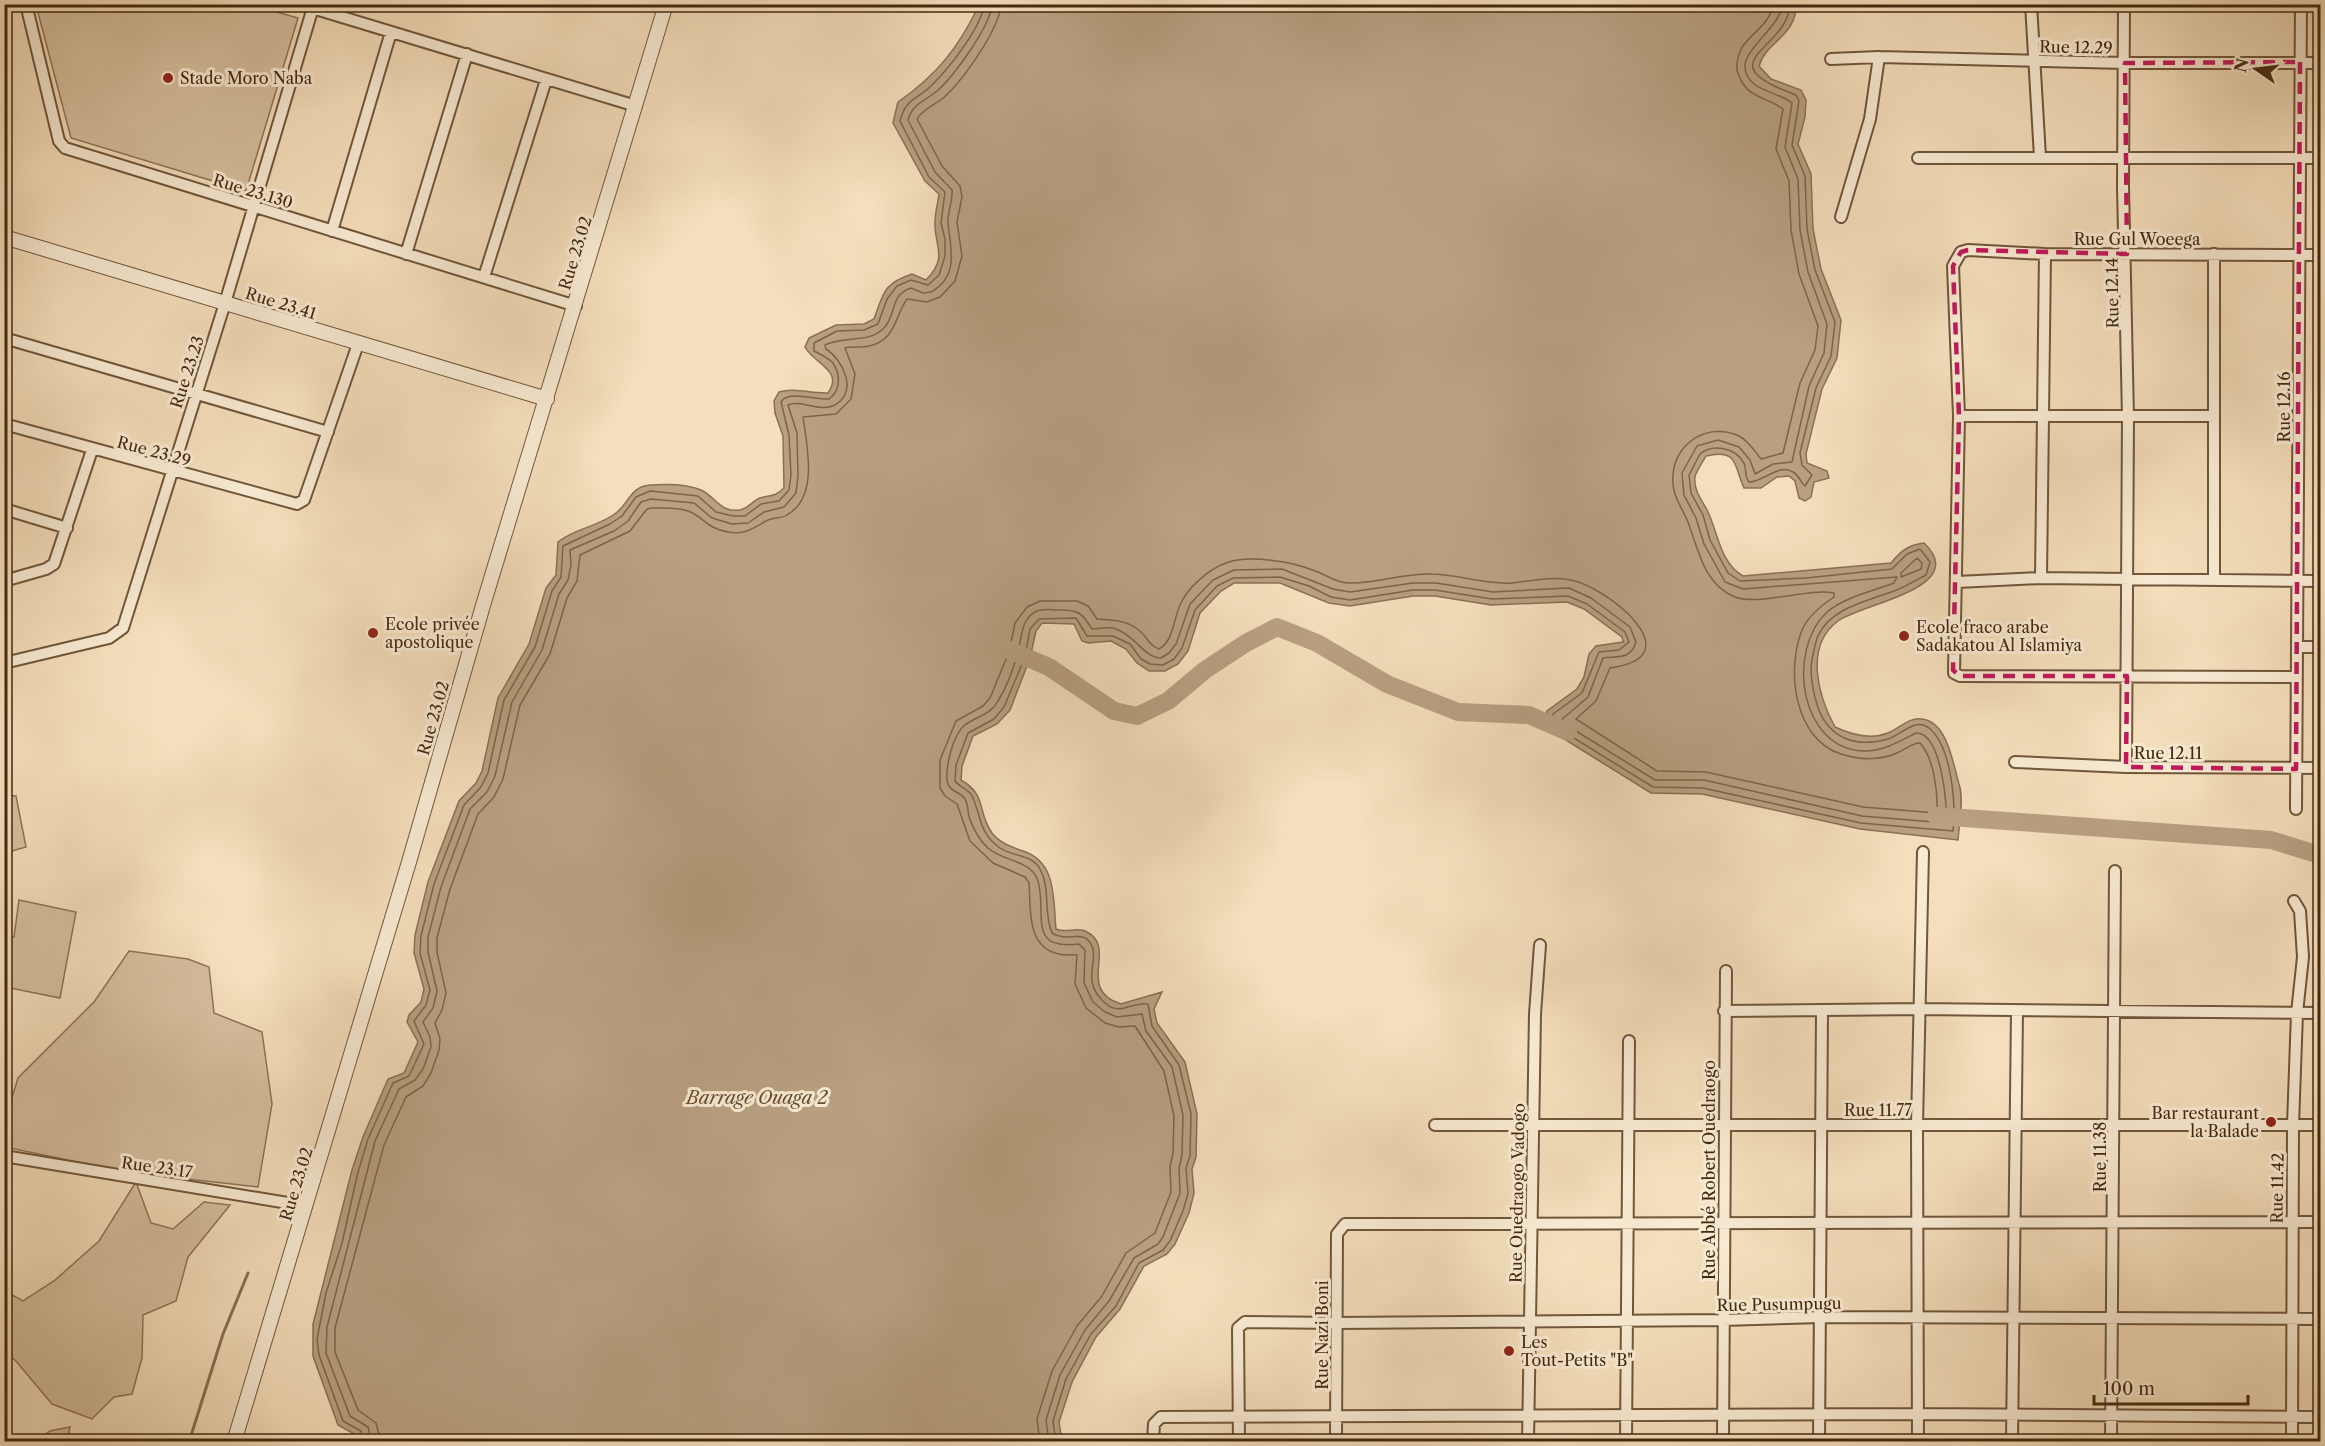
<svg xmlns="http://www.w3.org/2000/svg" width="2325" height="1446" viewBox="0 0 2325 1446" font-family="'Libre Caslon Text',serif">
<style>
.green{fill:#d6bf9e;stroke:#8e7456;stroke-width:1.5}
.water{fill:#b8a081;stroke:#8a7053;stroke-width:1.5}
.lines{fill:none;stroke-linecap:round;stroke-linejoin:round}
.shore{stroke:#7e6448;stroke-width:1.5}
.stream{stroke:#8a7053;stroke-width:3}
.river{stroke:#b8a081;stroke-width:18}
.minor-casing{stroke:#71563a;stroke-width:14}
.tertiary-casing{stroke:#71563a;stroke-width:16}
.minor{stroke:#f8ead3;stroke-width:10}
.tertiary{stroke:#f8ead3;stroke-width:14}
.marked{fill:none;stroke:#c2185b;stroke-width:4.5;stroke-dasharray:12 8;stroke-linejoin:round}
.poi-dot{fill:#8f2418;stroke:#f8ead3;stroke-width:2}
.labels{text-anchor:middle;stroke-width:6;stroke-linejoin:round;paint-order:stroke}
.street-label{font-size:16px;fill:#45290f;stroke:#f8ead3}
.poi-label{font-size:16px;fill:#45290f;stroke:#f8ead3;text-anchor:start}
.water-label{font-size:18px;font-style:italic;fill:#684d31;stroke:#f8ead3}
</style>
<rect width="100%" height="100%" fill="#f4debb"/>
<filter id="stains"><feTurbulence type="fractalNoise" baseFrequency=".00333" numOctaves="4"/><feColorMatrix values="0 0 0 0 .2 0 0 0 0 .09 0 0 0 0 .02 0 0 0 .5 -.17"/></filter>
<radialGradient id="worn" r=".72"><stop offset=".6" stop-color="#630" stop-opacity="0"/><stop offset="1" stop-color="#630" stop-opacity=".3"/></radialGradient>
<path class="green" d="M36,5H252L298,18L246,191L71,138Z
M5,795L16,796L26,847L5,853Z
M19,900L76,912L60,998L5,987V936L14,937Z
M129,951L188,959L209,967L214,1013L262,1032L272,1104L258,1187L125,1172L5,1147V1120L18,1078L94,1002Z
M136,1182L151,1223L173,1229L204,1202L230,1205L188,1257L176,1301L143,1315L142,1358L132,1394L114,1397L92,1419L52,1404L16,1361L5,1352V1291L23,1301L54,1281L99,1241Z
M70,1427L67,1441H36L50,1431Z"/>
<path class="water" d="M979,5H1796C1796,37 1766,41 1759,66L1771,79L1801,90L1806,100L1805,117L1798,144L1811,174L1813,229L1821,269L1841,320L1837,358L1822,389L1806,454L1807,463L1827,471L1829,478L1814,482L1811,497L1805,501L1799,498L1795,481L1789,476L1777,477L1761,488H1744C1734,467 1739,448 1706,456C1703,462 1696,471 1695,477C1693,491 1703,501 1708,512C1718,533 1720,563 1743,576L1891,563C1901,551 1908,545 1924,543C1971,588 1863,603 1838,621C1804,646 1818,696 1835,727C1852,735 1870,740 1888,733C1900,728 1909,717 1922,719C1948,722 1953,765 1959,784C1964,797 1959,826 1958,840L1860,829L1702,794L1651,793L1548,729L1545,720L1547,711L1577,689L1584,677L1589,654L1596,646L1623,642L1622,637L1584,609L1567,602L1491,605L1435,596H1413L1350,606L1329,603L1280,583H1234L1221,591L1200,613L1188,651L1178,664L1165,671H1149L1137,663L1126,649L1111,641L1088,643L1082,641L1074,624L1042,623L1036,631L1030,658L1010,710L997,724L973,736L962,766L961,780C988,796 976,810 992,833C1000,843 1011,847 1023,851C1057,862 1053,899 1056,929C1067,934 1077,926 1087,932C1118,948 1075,989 1121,1004L1162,992L1154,1009L1157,1023L1185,1062L1197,1114L1196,1157L1192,1169L1194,1193L1189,1213L1175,1244L1167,1254L1144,1266L1120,1309L1096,1337L1072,1382L1059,1422L1062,1441H359L358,1436L338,1425L313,1356V1324L352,1170L363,1137L388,1079L404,1073L418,1042L407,1022L409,1015L421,1002L424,989L414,953L415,935L428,882L459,801L476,783L482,771L498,698L529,644L546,588L556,575L558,542C575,528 598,527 616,513C629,503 630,487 650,485C664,484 688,484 701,490C716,497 720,513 740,510C748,509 752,501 760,498C771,495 775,497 784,488L783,436L775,413L774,401L779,392C795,387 811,394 828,393C844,370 814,364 805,347L809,338L836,325L864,324L874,319C884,292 883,284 912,274L926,280C949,257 934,246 935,222C935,213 938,203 939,194L925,181L893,123L898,102C937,75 959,47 979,5Z"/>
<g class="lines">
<path class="shore" d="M1917,558L1922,563L1921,569L1901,577V573Z
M364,1442L361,1431L343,1421L319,1355L317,1339L326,1293L342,1243L358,1172L368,1139L393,1083L409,1076L424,1044L414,1021L426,1005L430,990L420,953L421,936L434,884L464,805L481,787L488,773L504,700L535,647L552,591L561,577L563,546L610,524L622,516L636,497L650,491L698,496L716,512L733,516H745L761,504L779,501L789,490L791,475L789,435L781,402C788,390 816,400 829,399C841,391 841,373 832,362C828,358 820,354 814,351V343L837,331L864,330L878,324L887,299L897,286L911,280L928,285L939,275L945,256V239L941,223L945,192L929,177L900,121C906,97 918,100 933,84C949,68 982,27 984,4
M372,1442L368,1427L350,1416L326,1353L327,1327L375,1141L399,1089L415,1080L423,1069L431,1047L430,1037L423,1022L433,1008L437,991L428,952V937L441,887L470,809L487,792L495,776L512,702L542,650L559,594L568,580L571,565L570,550L614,531L628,521L641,502L651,499L694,503L712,518L732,524L748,523L764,512L784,507L796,493L798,476L797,433L788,405C801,399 820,413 835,405C859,391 842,359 826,349L825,345C844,335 867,344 883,329C897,316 889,295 911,288L923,293L931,292C959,277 951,249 948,224C947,213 953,201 952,190L935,172L908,120C912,104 925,101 937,91C953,77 991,26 992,4
M381,1442L376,1423L358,1410L335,1352V1328L384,1145L406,1097L423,1086L431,1073L439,1050L440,1039L435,1023L442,1010L446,993L437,952V938L450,889L478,814L494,797L503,779L520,705L550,654L567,598L577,581L580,555L630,531L647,509L652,508C663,508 678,507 688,511C703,516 705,528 728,532C744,535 752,529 766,521C772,517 781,519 787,515C819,497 807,446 803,417L836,414L851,399L855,374L845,348C852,346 861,348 869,346C896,340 894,318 907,299L927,302L940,297L955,281L962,256L957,222L962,197L960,186L942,166L917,119C922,110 934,105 942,99C961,83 1000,29 1001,4
M1040,1442L1037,1419L1052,1371L1077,1326L1102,1296L1126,1253L1155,1233L1171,1192L1170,1167L1173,1153L1174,1116L1164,1071L1135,1026L1119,1027L1105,1023L1086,1008L1075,984L1077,955C1071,954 1065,956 1059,954C1026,947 1031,909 1029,883L1025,877L993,863L970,841L957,804L945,796L940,788V760L956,721L983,706L990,698L1009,652L1015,623L1027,607L1040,601H1077L1088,606L1097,619C1113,620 1129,620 1142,633C1148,639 1150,646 1159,649C1173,642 1174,618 1180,605C1187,588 1209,569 1226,563C1248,554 1294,562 1315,571C1327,575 1336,583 1349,583C1376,584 1403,573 1431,574C1458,574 1484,585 1512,583C1532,581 1551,576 1571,580C1607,587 1695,657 1610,668L1596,701L1576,719L1657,771L1706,772L1863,807L1937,813C1938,793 1934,758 1920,743C1912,743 1906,749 1899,752C1881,761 1859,760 1841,754C1794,739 1786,670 1802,630C1808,616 1822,605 1834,597V593C1808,588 1760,606 1735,597C1704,585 1698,549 1688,522C1681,505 1671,495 1673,475C1675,442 1709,422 1739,436C1749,441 1755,452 1761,459L1783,453L1800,383L1815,350L1818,326L1799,274L1791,230L1789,181L1776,149L1783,109C1764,95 1745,99 1737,70C1735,35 1769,33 1773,4
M1049,1442L1046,1420L1060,1375L1085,1330L1109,1301L1134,1258L1158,1244L1163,1237L1180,1193L1179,1168L1182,1155L1183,1115L1172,1067L1146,1031L1142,1014L1117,1017L1105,1012L1093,1002L1084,983L1085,950L1079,944C1024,951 1049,910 1037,878C1029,860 1002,861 988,848C979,840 973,828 969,817C968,812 968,804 965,799C960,791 948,792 947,780C946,765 953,734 965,725C977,716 991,715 998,701C1006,688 1013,670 1017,655C1022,640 1020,618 1037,611C1044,608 1053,610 1060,610C1079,610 1082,613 1092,629C1100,629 1109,626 1116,629C1136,636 1143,657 1161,658L1169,653L1176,644L1190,604L1213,580L1234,570L1282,569L1333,589L1350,592L1413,583H1436L1493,592L1569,588L1591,598L1630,627L1636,642C1631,660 1617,656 1603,658L1588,697L1560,721L1655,780H1704L1862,816L1946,823C1948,805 1941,732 1916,733C1900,741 1884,751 1865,751C1799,750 1786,650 1827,612C1845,597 1873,591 1894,583L1897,577L1743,589L1725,582L1704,544L1696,518L1684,495L1682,473L1697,446L1718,440L1739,447L1750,460L1755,474L1773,464L1792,462L1809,386L1824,353L1827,324L1808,272L1800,230L1798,179L1785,147L1792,103C1781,94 1766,93 1754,84C1723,56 1781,33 1782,4
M1056,1442L1053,1421L1066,1379L1091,1334L1116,1306L1139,1263L1163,1250L1170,1241L1183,1211L1188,1193L1186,1168L1190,1156L1191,1114L1179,1065L1152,1026L1148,1004C1132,1001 1121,1017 1105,1003C1077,979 1105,956 1087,939C1078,932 1066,942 1052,933C1043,913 1051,889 1040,869C1032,854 1013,857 1000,848C978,832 982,817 972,796C969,789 959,787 955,781L956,765L968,733L994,719L1004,707L1025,657L1030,629L1039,619L1076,618L1087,636H1113L1130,644L1141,659L1150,664L1163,665L1174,659L1182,648L1195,610L1217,586L1233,578L1280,577L1309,586L1331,597L1350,600L1413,590H1435L1492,599L1568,596L1587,604L1625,632L1629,642L1619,650L1599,652L1582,693L1553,714V725L1653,787L1703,788L1861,823L1953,831C1956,805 1952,747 1929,728C1915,717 1901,735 1888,739C1856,748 1830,739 1818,708C1813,692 1809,675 1812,659C1814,652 1815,643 1818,636C1830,608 1868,601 1894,591C1905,587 1916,580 1926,575L1930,562L1920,549L1907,554L1892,569L1806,578L1740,581L1728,573L1710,540L1703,515L1691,493L1689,475L1700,454C1713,443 1736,448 1744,463C1747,470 1744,476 1749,482C1764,482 1778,463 1793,472C1800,476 1800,482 1805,486L1812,475L1802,465L1800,453L1816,388L1831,356L1835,322L1815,270L1807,229L1805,176L1792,145L1799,101L1796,95C1703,61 1788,51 1790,4"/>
<path class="stream" d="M189,1442L223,1334L248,1273"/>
<path class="river" d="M1009,650L1049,667L1114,711L1137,716L1168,701L1205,670L1246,643L1277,627L1317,643L1387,684L1458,712L1529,715L1568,732
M1936,816L2271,840L2320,855"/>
<defs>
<path id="minor" d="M26,4L59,141L65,148L576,306
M299,4L636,106
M2031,4L2040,157
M2124,4L2123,187L2128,417L2126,767
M1831,59L1879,57L2125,63H2320
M1918,158H2320
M1841,217L1870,119L1879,57
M332,231L391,32
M406,254L467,54
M2214,254V580
M484,277L546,80
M4,338L328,432
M1959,416H2214
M4,424L297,504L304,500L358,344
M4,509L67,528
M2041,578L2045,254
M4,581L46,569L54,564L92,450
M1957,582L2041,578L2320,581
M2298,647H2320
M4,663L109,638L123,628L225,303L314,4
M2297,677L1960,676L1954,673L1959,416L1953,266L1961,252L1968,250L2045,254L2320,255
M2015,762L2126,767L2320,768
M2296,809L2301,4
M1724,1011L1918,1009L2320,1013
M1435,1125H2320
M4,1156L306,1206
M1153,1442L1154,1424L1161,1417L1918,1414L2320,1417
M1239,1442L1238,1328L1245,1322L1337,1323L1723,1320L1820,1317L2320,1319
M1336,1442L1337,1234L1345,1224L2320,1222
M1528,1442L1535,1014L1540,945
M1626,1442L1629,1041
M1723,1442L1726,971
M1819,1442L1822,1011
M1918,1442L1917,1125L1923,852
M2012,1442L2017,1011
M2111,1442L2115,871
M2292,1442L2293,1125L2297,1013L2303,957L2300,911L2294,901"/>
<path id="tertiary" d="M4,237L547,399
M234,1442L409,862L484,602L666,4"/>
</defs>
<use href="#minor" class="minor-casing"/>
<use href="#tertiary" class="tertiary-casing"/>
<use href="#minor" class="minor"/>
<use href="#tertiary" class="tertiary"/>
</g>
<path class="marked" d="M2300,62L2296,769L2126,767L2127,676H1960L1953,670L1959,416L1953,266L1961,252L1968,250L2127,254L2125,63Z"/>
<g class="poi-dot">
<circle cx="168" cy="78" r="6"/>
<circle cx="373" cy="633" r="6"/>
<circle cx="1904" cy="636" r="6"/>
<circle cx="2271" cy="1122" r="6"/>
<circle cx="1509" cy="1351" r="6"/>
</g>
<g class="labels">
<g class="street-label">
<text transform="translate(2076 47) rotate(1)" y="6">Rue 12.29</text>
<text transform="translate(253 191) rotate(17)" y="6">Rue 23.130</text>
<text x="2137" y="245">Rue Gul Woeega</text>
<text transform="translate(575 253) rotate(-73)" y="6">Rue 23.02</text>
<text transform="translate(2112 293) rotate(-91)" y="6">Rue 12.14</text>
<text transform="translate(281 303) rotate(17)" y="6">Rue 23.41</text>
<text transform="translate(187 372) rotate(-72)" y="6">Rue 23.23</text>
<text transform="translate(2284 407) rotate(-90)" y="6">Rue 12.16</text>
<text transform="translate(154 451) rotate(15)" y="6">Rue 23.29</text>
<text transform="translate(433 718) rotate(-74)" y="6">Rue 23.02</text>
<text x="2168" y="759">Rue 12.11</text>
<text x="1878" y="1116">Rue 11.77</text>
<text transform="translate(2100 1157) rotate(-90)" y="6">Rue 11.38</text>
<text transform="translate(157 1167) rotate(8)" y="6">Rue 23.17</text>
<text transform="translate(1709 1170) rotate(-90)" y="6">Rue Abbé Robert Ouedraogo</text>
<text transform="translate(296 1184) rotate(-73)" y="6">Rue 23.02</text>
<text transform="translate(2277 1188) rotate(-89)" y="6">Rue 11.42</text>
<text transform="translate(1517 1193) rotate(-89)" y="6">Rue Ouedraogo Vadogo</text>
<text transform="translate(1779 1304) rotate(-1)" y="6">Rue Pusumpugu</text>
<text transform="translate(1322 1335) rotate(-90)" y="6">Rue Nazi Boni</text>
</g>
<g class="poi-label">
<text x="180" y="84">Stade Moro Naba</text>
<text x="385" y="630">Ecole privée<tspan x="385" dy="18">apostolique</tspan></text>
<text x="1916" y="633">Ecole fraco arabe<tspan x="1916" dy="18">Sadakatou Al Islamiya</tspan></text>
<text x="2259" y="1119" text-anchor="end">Bar restaurant<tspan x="2259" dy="18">la Balade</tspan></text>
<text x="1521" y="1348">Les<tspan x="1521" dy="18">Tout-Petits "B"</tspan></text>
</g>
<g class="water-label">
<text x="757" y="1104">Barrage Ouaga 2</text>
</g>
</g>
<rect width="2325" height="1446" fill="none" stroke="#f4debb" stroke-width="24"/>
<rect x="6" y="6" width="2313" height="1434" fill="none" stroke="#45290f" stroke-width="3"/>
<rect x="12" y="12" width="2301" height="1422" fill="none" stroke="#45290f" stroke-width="1.5"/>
<g transform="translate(2256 69) rotate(284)" stroke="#f8ead3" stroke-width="4.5" paint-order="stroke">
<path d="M0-4.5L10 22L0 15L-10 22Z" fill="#45290f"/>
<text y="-9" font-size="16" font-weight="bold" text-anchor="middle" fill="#45290f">N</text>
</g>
<path d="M2094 1395v9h154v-9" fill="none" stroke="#45290f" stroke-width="3"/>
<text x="2103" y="1395" font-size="18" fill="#45290f" stroke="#f8ead3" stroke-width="4.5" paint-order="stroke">100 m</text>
<rect width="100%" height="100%" filter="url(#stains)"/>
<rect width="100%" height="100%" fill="url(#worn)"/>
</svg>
